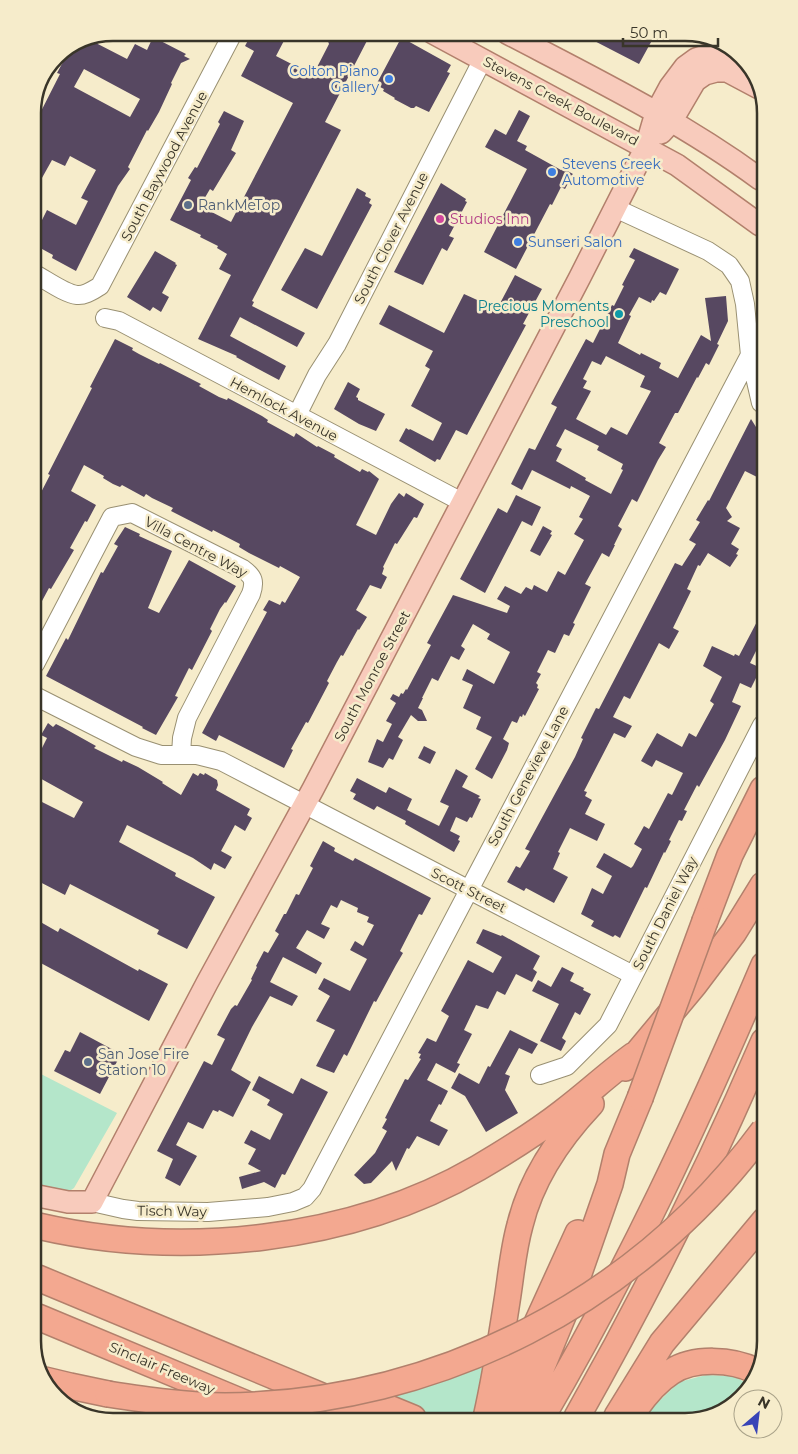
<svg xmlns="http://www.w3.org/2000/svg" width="798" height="1454" viewBox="0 0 798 1454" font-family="Montserrat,sans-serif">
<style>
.green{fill:#b4e6ca}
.building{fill:#574861;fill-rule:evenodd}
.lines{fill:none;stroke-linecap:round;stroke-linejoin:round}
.minor-casing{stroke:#999072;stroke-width:20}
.major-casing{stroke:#b2806c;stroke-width:24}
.highway-casing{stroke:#b2806c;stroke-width:28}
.minor{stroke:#fff;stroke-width:18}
.major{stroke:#f8cbbc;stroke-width:21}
.highway{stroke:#f3a890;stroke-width:25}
.highway-bridge-casing{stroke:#b2806c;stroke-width:28;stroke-linecap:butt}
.highway-bridge{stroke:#f3a890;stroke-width:25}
.shop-dot{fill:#3f7fe0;stroke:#f6eccb;stroke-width:2}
.service-dot{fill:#5c6f8a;stroke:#f6eccb;stroke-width:2}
.hotel-dot{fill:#d1479c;stroke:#f6eccb;stroke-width:2}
.culture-dot{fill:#0f9aa8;stroke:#f6eccb;stroke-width:2}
.labels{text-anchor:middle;stroke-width:5;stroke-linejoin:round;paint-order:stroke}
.shop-label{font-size:14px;fill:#366cbe;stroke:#f6eccb;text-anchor:start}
.street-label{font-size:14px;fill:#393529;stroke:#f6eccb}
.service-label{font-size:14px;fill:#4e5e75;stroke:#f6eccb;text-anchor:start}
.hotel-label{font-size:14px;fill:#b23c85;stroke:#f6eccb;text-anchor:start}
.culture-label{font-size:14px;fill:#0d838f;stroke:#f6eccb;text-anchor:end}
.rim{fill:none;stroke:#393529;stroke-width:2.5}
</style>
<rect width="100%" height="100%" fill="#f6eccb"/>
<path class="green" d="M37,1072L117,1113L74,1188L65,1194L38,1186Z
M489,1363L480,1403L473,1418H429L377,1397L429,1384Z
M706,1375L734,1376L751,1386L716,1415L647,1416L653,1407L679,1382Z"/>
<path class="building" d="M252,33H288L276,56L313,75L329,44L325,33H371L325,122L341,130L252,301L254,302L252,306L305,333L297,347L240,317L230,336L286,366L279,380L236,357L237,356L198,339L231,275L219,269L227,254L217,248L218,246L200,237L201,235L170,220L191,180L188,178L195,167L197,168L220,124L218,122L224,111L244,121L231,150L236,153L213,191L210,189L200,206L231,222L293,103L241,76L254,51L245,46Z
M579,33H656L639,64Z
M153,37L186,54L184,56L190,59L181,63L171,83L172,84L159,112L148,131L147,130L128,167L130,169L118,186L76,271L52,258L53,255L33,244V216L42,220L47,210L76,225L88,201L81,198L96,170L70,156L65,166L52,160L33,194V127L60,74L57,73L69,51L92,41L127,59L135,44L147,50ZM84,69L140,99L130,117L74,87Z
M400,40L404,42L406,40L451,65L447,72L450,73L429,112L416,106L414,108H411L394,99L395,98L383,91L384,89L376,85Z
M519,110L530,116L517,141L527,146L525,150L561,170L562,168L573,174L565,189L561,187L552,205L550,204L516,269L484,252L527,169L485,147L495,129L506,135Z
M441,183L466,199L465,201L467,202L449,236L454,238L447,251L442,248L423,285L394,272Z
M357,188L366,193L365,196L371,199L369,203L372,205L317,309L281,290L305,248L322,256Z
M634,248L679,269L666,295L660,292L654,301L652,300L651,303L639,297L629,315L631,316L618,343L640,355L641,353L661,363L659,368L678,378L701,335L711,341L705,298L726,296L728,321L717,344L719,345L709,365L706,363L698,378L697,377L678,413H675L659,443L666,447L658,460L637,502L632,499L618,526L622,529L614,545H615L609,557L602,553L585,584L591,587L573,623L575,624L569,636L564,634L555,653L548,650L537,672L541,674L536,683L538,685L537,688L539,689L525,716L523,714L522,717L520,716L517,723L512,721L503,739L509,743L507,750L492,779L475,769L492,737L476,729L481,717L463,708L473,685L462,680L467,669L494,684L510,652L487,639L490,634L473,624L461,646L465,649L459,660L451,656L438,681L432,678L422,698H423L418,708L422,710L427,721H418L411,715L398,737L403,740L393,760L389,758L383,768L368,762L377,739L383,742L392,724L386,721L396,703L390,699L393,694L399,697L401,693L403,694L406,689L407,690L431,645L427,643L453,595L507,613L510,606L497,599L505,586L521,594L526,587L532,590L534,585L547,592L558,571L565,575L584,540L574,534L583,519L579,517L590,496L571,486L570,489L532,470L522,490L511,484L529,448L535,450L557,407L551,404L586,339L593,343L612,305L614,306L624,286L622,285L635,260L629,257ZM606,356L645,376L640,387L651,391L627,435L611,427L606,435L576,419L591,391L583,388L587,381L583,379L592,361L601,365ZM565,429L599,446L597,450L623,464L621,469L623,470L611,494L585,480L586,478L556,461L562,449L556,446Z
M155,251L176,263L175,264L177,265L162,293L169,297L161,312L153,307L150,311L127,297Z
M515,275L542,289L523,324L526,325L467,435L456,430L440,460L437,459L435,462L399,441L406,428L409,430L410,429L433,441L442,423L411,406L430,369L425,366L433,351L379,324L389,305L444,333L464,294L497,309Z
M115,339L133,348L132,350L139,354L159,364L160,363L201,384L199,386L219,397L227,400L228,398L262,416L268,420L267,422L287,433L294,437L296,433L317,447L318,446L335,455L334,457L360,472L362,469L368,472L369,471L379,479L356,525L376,535L391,504L399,493L404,497L406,493L424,504L417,518L414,517L397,544L395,543L383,567L384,568L382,574L387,577L381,589L370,585L356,610L367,617L359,630L358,629L343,656L341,655L337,662L327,681L329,683L308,723L306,722L291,749L293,750L284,768L219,735L216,741L202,733L267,612L263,610L269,600L280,605L282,601L285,603L300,577L280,566L279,568L249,553L239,547L240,544L213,530L212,532L171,511L173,508L152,498L146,494L144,497L122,485L120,487L113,484L103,478L104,476L84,465L71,491L96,505L87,522L85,521L70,548L74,550L51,589L49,588L35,614V504L50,475L48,474L92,388L90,387Z
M348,382L360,389L356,397L358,398V400L385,414L376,431L359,424L334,409Z
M751,419L761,435V479L745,471L726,508L732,517L727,521L740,528L731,544L739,549L736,554L738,555L730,567L708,553L700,566L698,565L687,589L691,591L673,628L679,631L669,649L659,643L630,699L624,696L613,717L632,726L625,738L614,733L584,791L587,792L585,796L592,800L585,814L605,824L597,841L570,828L558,852L560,853L553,869L568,877L554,903L526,888L524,891L507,882L516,866L520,868L530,851L525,849L575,757L583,739L581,738L596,708L599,709L675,563L682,566L696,544L689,540L700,522L696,520L708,500L709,501Z
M516,495L541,507L532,526L522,521L485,593L460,579L498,508L507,513Z
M543,526L552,531L550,534L552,535L540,556L530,551Z
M125,527L140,534L139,536L172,551L148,608L159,613L189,560L236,586L226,603L225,602L220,609L210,629L212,631L192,670L189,668L175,696L178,697L156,735L142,728L143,727L46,676L66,638L68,640L101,572L103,573L118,546L114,544Z
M762,612V647L759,645L750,663L761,668L751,688L740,683L732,702L741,706L725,740L699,787L697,785L684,810L687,811L682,821L679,820L669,840L671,841L665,853L664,852L647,888L645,887L620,938L615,935L613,937L591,926L594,921L581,914L592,888L603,894L612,876L596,867L604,853L631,868L633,866L642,849L634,844L644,826L649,829L668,793L672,795L683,773L656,760L652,767L641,761L657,733L682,747L689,733L696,737L714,704L710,701L722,677L703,666L712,646L734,656L735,654L739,656Z
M48,723L53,727L56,724L62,727L96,746L94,748L122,762L123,760L138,767L163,782L162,783L181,795L193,773L198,776L200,773L204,775L205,773L217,780L218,785L216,790L250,809L247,815L252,818L245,831L235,825L221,851L232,857L225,869L214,863L211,870L193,858L127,825L119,842L176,873L175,876L215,897L187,949L157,934L159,930L70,884L65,895L36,880V799L74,818L83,802L36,776V766L40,754H39L47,738L41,735Z
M424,746L436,752L430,764L418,758Z
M456,769L468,776L462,787L480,796L478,798L481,799L472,818L470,817L467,822L456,817L450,831L460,836L458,840L460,841L454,852L405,824L406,821L377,806L374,810L353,799L356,794L350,791L357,778L386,793L389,787L412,799L407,810L439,826L449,806L440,802Z
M323,841L335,848L334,851L353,861L355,858L431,898L422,915L419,914L400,951L403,953L396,965L376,1002L374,1001L347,1056L344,1054L334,1073L316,1066L335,1030L316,1021L330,996L318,989L324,978L350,991L367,959L350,950L355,941L363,946L374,925L367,922L369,917L357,912L358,908L341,900L337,908L331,905L321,924L330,928L324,939L307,930L296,948L322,963L316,974L283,957L270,982L298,996L292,1006L270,996L252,1027L231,1070L251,1082L233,1117L219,1110L218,1112L213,1110L203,1129L188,1122L176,1145L197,1156L180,1186L165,1178L173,1159L157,1151L204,1061L212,1065L225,1039L217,1035L231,1009L235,1005L237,1006L252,980L251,979L257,967L256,966L264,951L268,953L279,934L275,931L284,914H286L296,894L299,895L313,868L310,866Z
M37,920L58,932L60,928L138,971L139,969L168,984L149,1021L37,961Z
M483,929L501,936L502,935L540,956L533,969L537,972L532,982L516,974L505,995L497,991L488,1009L476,1005L464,1030L472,1034L457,1063L460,1064L455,1073L436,1063L427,1080L448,1091L441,1105L439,1104L430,1121L448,1130L439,1146L417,1136L409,1149L407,1148L396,1171L392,1161L371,1183L364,1184L354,1175L375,1153L387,1131L382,1128L387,1119L385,1118L405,1079L408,1080L421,1059L419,1058L421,1054L418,1053L427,1038L436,1042L449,1016L441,1011L468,960L493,973L502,957L476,943Z
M562,967L574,973L570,981L584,988L583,990L591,994L580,1015L575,1012L562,1038L566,1041L561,1051L540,1041L559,1004L532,991L538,980L551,987Z
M510,1030L538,1044L532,1054L519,1048L505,1074L510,1076L505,1090L518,1113L486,1132L465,1096L451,1088L459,1073L479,1084L488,1066L490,1067Z
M80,1032L121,1054L100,1094L54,1071L65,1050L70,1052Z
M259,1076L293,1094L301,1078L328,1092L285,1175L282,1174L275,1188L264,1182L242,1189L239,1177L261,1171L248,1164L256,1149L244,1143L251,1130L270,1140L283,1114L267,1105L270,1100L252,1090Z"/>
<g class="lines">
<defs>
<path id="minor" d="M615,208L708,251L729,265L740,281L745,304L750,355L761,403
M33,273C45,279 65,294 77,295C85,296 93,290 100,286L233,33
M105,318L119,321L462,502
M297,415L317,375L337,344L483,59
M35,664L112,517L132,513L243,569C254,577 255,582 251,594L187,718L182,738L181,755H161L136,747L35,696
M181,755H197L221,761L633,975
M540,1075L567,1066L608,1025L762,725
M92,1202L123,1209L138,1211L208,1212L268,1207L293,1202L305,1197L312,1189L750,355"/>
<path id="major" d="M433,33L677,165L760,225
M507,33C593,78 681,121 760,179
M661,133L671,122L695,81L705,74L716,71H727L759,88
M38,1196L68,1202H92L207,983L313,789L580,277L646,147L656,113L670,87L685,67L696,59L708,55L726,54L741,59"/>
<path id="highway" d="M705,921L730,855L763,789
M625,1068L694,985L734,932L763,885
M38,1226C181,1259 350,1242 478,1168C507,1151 536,1133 563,1112C587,1094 609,1073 634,1055
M38,1278L377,1419
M38,1317L285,1420
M45,1380L70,1386L108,1394
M497,1404L521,1358L578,1233
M359,1405L374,1402L413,1418
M636,1408C646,1394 657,1381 671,1372C694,1357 732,1359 756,1371
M617,1416L662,1343L765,1220
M516,1417L539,1374L570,1299L610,1184L617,1154L640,1098
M542,1417C627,1272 698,1120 764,965
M577,1417C646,1295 709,1169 764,1041
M486,1418C495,1379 501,1340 507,1301C511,1276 513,1250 520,1225C531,1180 559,1138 591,1104"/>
</defs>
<use href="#minor" class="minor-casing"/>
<use href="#major" class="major-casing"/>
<use href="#highway" class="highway-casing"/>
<use href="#minor" class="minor"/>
<use href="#major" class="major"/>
<use href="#highway" class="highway"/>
<defs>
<path id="highway-bridge" d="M640,1098L705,921
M108,1394C147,1400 186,1406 225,1406C438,1404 638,1301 764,1130"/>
</defs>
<use href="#highway-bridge" class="highway-bridge-casing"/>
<use href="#highway-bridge" class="highway-bridge"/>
</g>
<g class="shop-dot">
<circle cx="389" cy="79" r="5"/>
<circle cx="552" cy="172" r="5"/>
<circle cx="518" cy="242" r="5"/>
</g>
<g class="service-dot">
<circle cx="188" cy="205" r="5"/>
<circle cx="88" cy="1062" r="5"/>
</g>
<circle class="hotel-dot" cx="440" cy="219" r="5"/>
<circle class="culture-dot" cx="619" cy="314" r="5"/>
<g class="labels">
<g class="shop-label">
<text x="379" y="76" text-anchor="end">Colton Piano<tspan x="379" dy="16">Gallery</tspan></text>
<text x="562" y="169">Stevens Creek<tspan x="562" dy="16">Automotive</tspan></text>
<text x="528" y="247">Sunseri Salon</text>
</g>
<g class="street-label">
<text transform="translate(561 101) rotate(28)" y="5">Stevens Creek Boulevard</text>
<text transform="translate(164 166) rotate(-62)" y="5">South Baywood Avenue</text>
<text transform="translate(391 238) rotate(-63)" y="5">South Clover Avenue</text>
<text transform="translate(284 409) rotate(28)" y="5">Hemlock Avenue</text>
<text transform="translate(196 547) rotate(28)" y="5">Villa Centre Way</text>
<text transform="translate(372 676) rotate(-62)" y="5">South Monroe Street</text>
<text transform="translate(528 776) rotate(-62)" y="5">South Genevieve Lane</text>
<text transform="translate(469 890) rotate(27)" y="5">Scott Street</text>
<text transform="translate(665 913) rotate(-63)" y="5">South Daniel Way</text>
<text transform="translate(172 1211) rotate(1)" y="5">Tisch Way</text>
<text transform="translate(162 1368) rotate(23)" y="5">Sinclair Freeway</text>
</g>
<g class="service-label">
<text x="198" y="210">RankMeTop</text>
<text x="98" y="1059">San Jose Fire<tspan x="98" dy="16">Station 10</tspan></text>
</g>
<g class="hotel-label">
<text x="450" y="224">Studios Inn</text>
</g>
<g class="culture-label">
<text x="609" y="311">Precious Moments<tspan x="609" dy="16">Preschool</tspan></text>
</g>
</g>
<path d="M0 0H798V1454H0ZM113 41H685A72 72 0 0 1 757 113V1341A72 72 0 0 1 685 1413H113A72 72 0 0 1 41 1341V113A72 72 0 0 1 113 41Z" fill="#f6eccb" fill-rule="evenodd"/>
<path class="rim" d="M113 41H685A72 72 0 0 1 757 113V1341A72 72 0 0 1 685 1413H113A72 72 0 0 1 41 1341V113A72 72 0 0 1 113 41Z"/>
<g transform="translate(758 1414) rotate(28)"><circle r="24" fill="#f6eccb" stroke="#aaa38a"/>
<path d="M0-4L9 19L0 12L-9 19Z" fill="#3844b7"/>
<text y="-8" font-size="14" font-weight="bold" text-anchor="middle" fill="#393529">N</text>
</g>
<path d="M623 38v8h95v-8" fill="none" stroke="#393529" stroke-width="2.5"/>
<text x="630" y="38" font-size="15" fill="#393529" stroke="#f6eccb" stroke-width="4" paint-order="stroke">50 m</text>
</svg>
